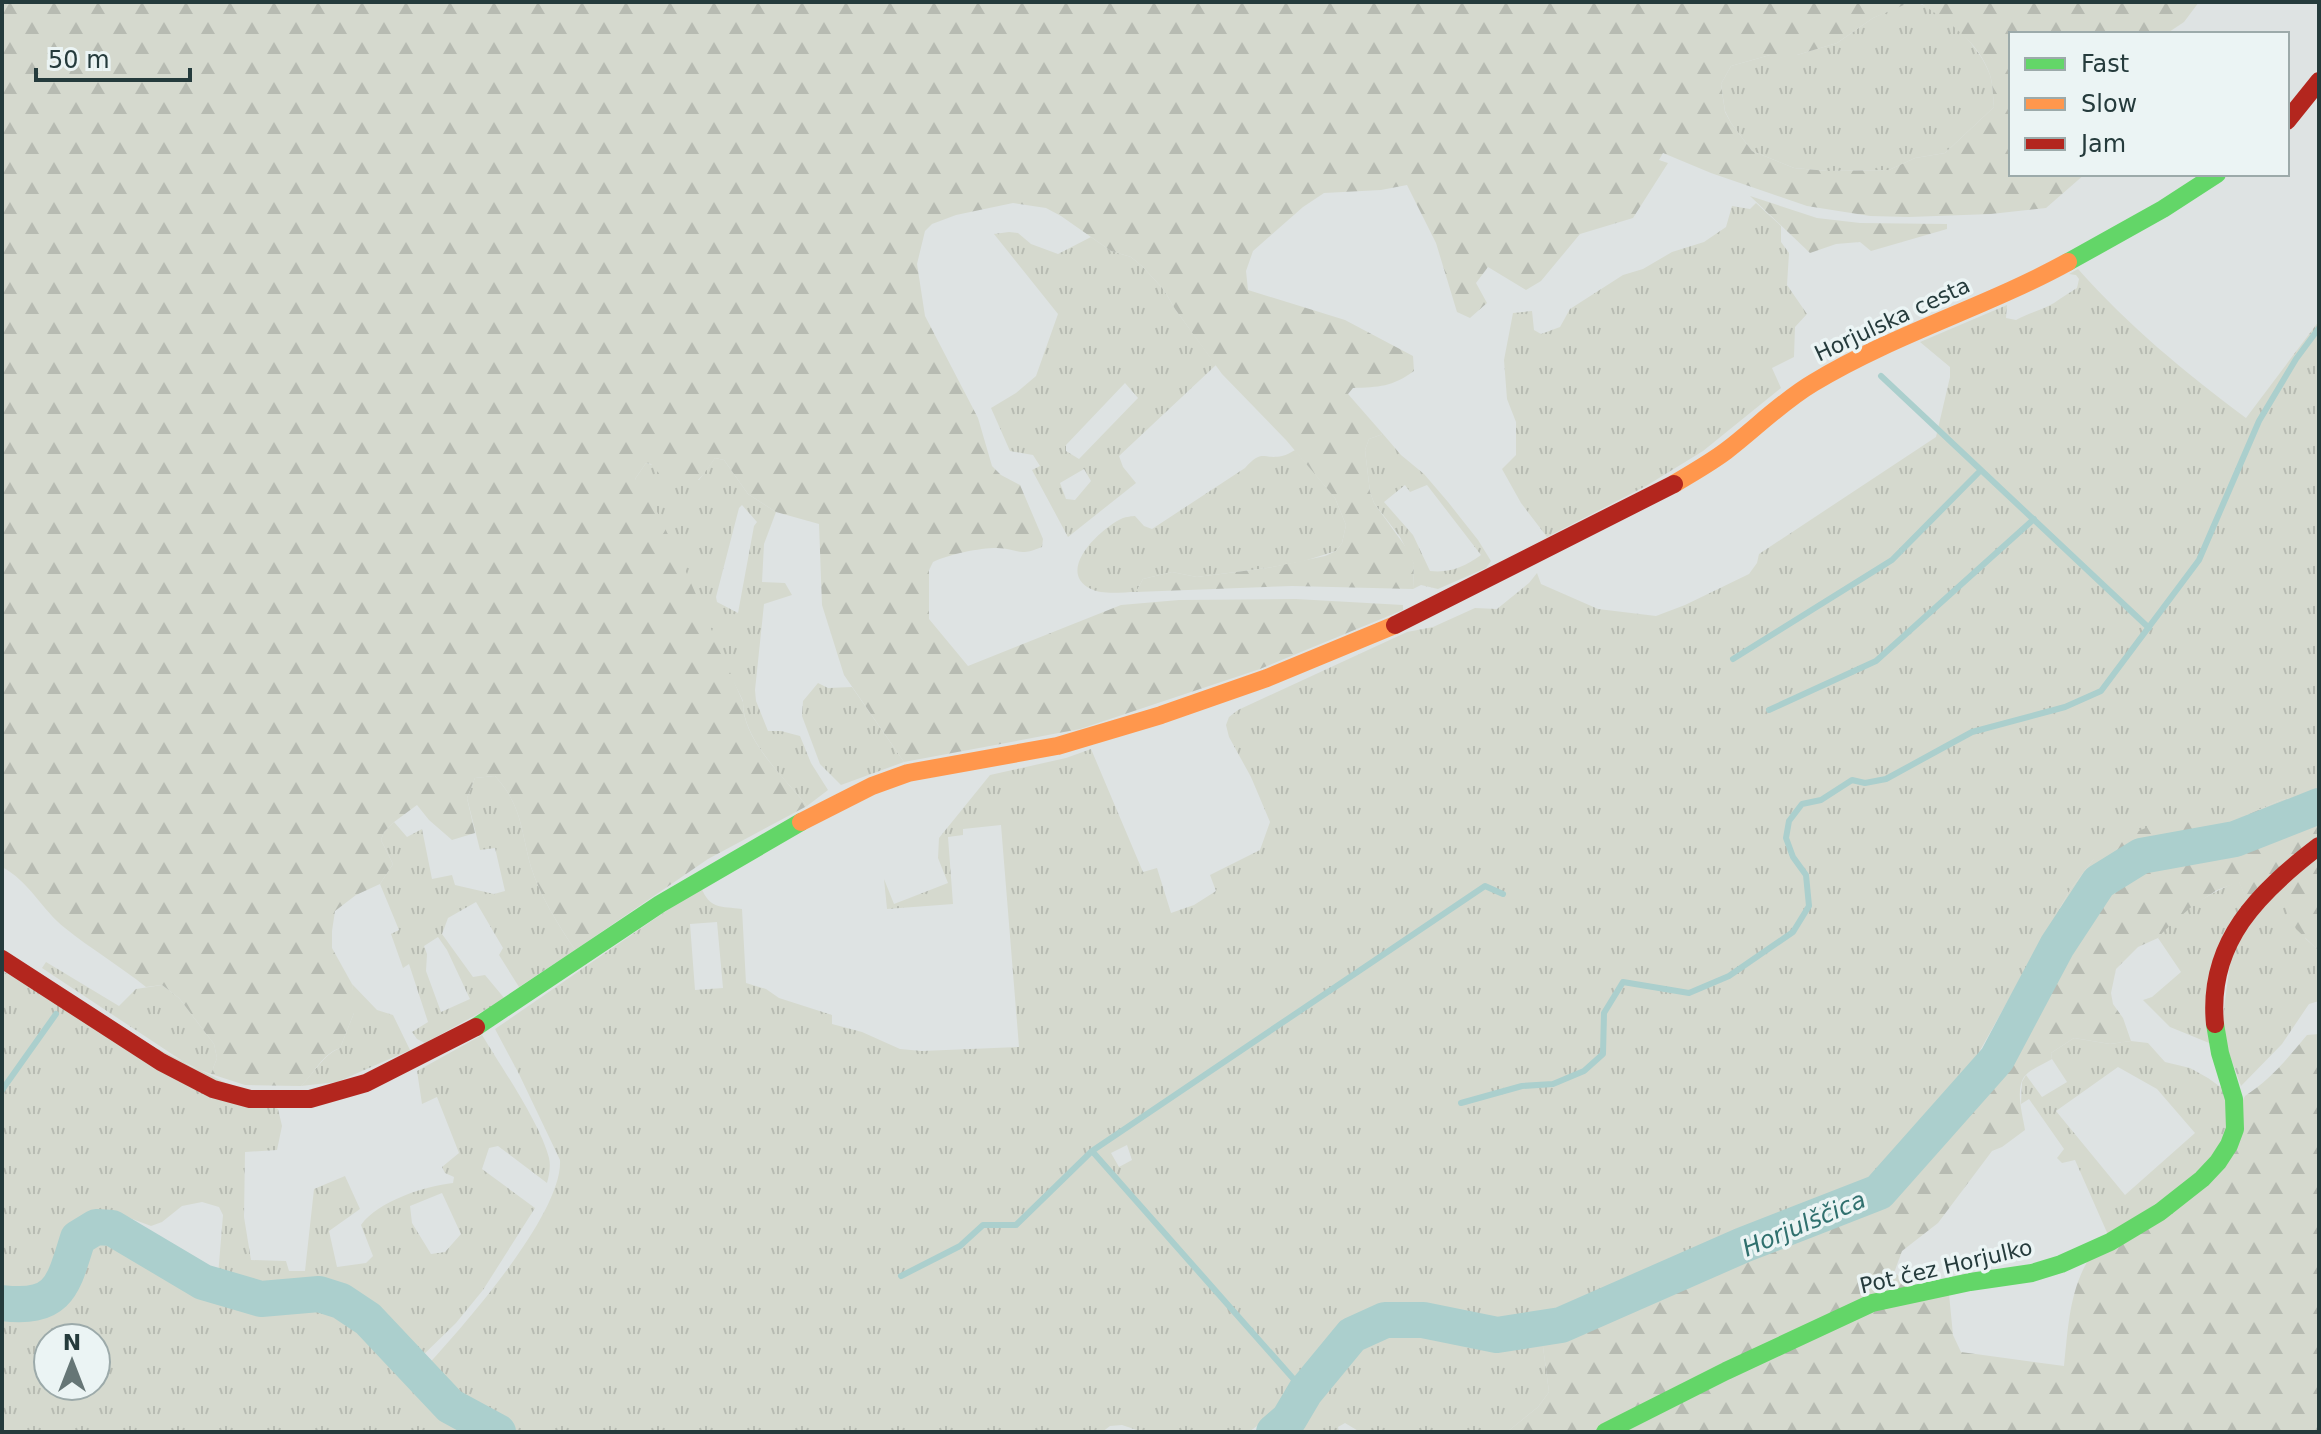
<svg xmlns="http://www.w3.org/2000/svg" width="2321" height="1434" viewBox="0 0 2321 1434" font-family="'DejaVu Sans',sans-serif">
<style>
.grass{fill:url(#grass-tufts);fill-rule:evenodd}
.forest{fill:url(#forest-firs)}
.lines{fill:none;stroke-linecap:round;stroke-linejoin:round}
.stream{stroke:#abcfcd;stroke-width:6}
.river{stroke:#abcfcd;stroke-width:36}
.fast{stroke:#63d668;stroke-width:18}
.slow{stroke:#ff974d;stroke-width:18}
.jam{stroke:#b3261e;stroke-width:18}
.labels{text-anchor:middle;stroke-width:7;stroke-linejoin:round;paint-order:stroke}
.street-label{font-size:22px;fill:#253b3c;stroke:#ebf4f4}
.water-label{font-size:24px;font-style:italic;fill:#30706e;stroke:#ebf4f4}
</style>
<defs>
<pattern id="grass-tufts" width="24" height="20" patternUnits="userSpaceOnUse" patternTransform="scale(2)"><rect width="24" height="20" fill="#d5d9ce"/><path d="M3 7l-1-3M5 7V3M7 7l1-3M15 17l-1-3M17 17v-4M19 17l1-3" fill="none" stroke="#b7bbb2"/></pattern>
<pattern id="forest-firs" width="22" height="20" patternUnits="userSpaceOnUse" patternTransform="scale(2)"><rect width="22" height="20" fill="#d5d9ce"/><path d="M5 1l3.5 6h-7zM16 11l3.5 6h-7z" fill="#b7bbb2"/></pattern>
</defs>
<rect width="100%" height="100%" fill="#dee3e3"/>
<path class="grass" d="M1908,2C1938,2 1981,47 1990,75C1993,85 1993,97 1994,107L1945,153L1915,158L1889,170L1828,171L1794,168L1752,151L1731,123L1725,111L1721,84L1731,66L1770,55H1797L1837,43L1873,18Z
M1756,203L1781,226V242L1789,253L1787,285L1807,314L1795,327L1794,357L1772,368L1781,388L1703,451L1646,486L1547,537L1521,503L1502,469L1516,455V422L1507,399L1504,360L1513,313L1532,311L1534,330L1541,334L1560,327L1570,309L1623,275L1643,269L1672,252L1704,242L1726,227L1732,206L1750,209Z
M1009,232L1018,233L1031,244L1058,254L1091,237L1111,251L1131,257L1143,267L1164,290L1175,309L1216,365L1119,456L1123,467L1136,483L1068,537L1032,470L1040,466L1033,455L1010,451L991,408L1016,393L1036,376L1058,314L994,234ZM1125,383L1138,398L1079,459L1066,451V445ZM1084,469L1091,481L1075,500L1066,499L1060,483Z
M2078,269C2130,327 2183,371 2246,418L2319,321V793L2281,800L2247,815L2223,817L2093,860L2070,890L1959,1088L1920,1146L1870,1196L1828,1216L1719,1244L1648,1282L1573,1316L1522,1326L1456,1318L1428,1311L1353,1321L1324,1351L1302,1383L1288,1412L1266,1419L1249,1432H1143L1122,1425L1110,1426L1102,1432H512L459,1399L424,1369C461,1329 563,1214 560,1160L519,1074L495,1029L701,887C710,910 721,906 742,909L746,983L766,989L779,998L832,1015V1024L862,1032L900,1049L922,1051L1019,1047L1001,825L963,829V835L948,837L953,904L887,909L884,879L894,904L948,883L938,858L939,838L990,775L1066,758L1091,749L1143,872L1157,868L1171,913L1194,905L1216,891L1210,875L1260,850L1270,822L1251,777L1229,737L1226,725L1229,717L1238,710L1407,632L1433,627L1475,608L1497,609L1529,583L1537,573L1541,584L1598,609L1656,616L1685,605L1749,574L1757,563L1759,554L1936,437L1950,377V367L1920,342L2007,305L2006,318L2016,320C2028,313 2043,310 2054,303C2061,298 2069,293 2077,288L2079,279L2076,275L2069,274ZM717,922L723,988L695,990L690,924ZM1127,1145L1132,1160L1119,1167L1111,1153Z
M1383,434L1401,455L1424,474L1448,502L1478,540L1491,561L1486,568L1438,589L1421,585L1413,589L1414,564L1400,537L1374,503L1370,492L1365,450L1369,439ZM1405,485L1410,492L1427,485L1481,555C1464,567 1451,573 1430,571L1413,535L1384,502Z
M1295,450L1335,498L1346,525L1342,543L1336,551L1304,561L1267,568L1197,577L1172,572L1143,579L1136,592C1123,592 1102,595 1091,589C1054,571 1102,527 1123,518C1125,517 1133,516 1135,516L1144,526L1152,529L1245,468C1263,448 1262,460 1282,456C1287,455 1291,452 1295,450Z
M715,458L724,460L748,494L776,512L764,544L762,582L785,583L792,595L764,604L755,690L756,701L768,731H781L800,736L811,763L828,790L807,806C785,778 742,740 743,701L635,479L646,463L699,480ZM742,505L757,522L754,526L738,613L717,602L716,597L739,508Z
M818,683L828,688L852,687L904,762L841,785L820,764L802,716L803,701Z
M495,776C522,805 521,831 531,867C540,896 558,924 575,950L519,987L499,955L503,948L476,902L448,918L442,934L473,977L485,975L505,999L425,1043L417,1039L412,1032L428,1022L409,964L403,968L391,934L399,930L380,884L393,864L381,840L384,832L394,822L407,837L422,829L432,879L452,875L455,885L494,894L505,891L495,848L480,850L467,798L475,778ZM438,937L447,950L470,999L441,1012L426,971L427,954L424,946Z
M2239,881L2249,906L2216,957L2214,1045L2170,1027L2143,1000L2152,997L2181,972L2158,938C2177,912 2210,893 2239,881Z
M2278,889L2306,939L2317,949L2319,953V1001L2309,1004L2282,1044L2241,1086L2221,1031L2232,948Z
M46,962L119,1006L136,989L162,985L179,998L214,1044L217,1058L211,1074L190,1066L42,968Z
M2,971L278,1109L282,1126L277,1150L245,1152L244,1217L251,1260L286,1261L289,1271H305L314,1189L345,1176L360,1209L329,1231L337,1267L366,1263L373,1256L361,1225C378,1201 425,1186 453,1183L454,1177L445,1173L442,1167L459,1153L437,1097L422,1104L417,1071L482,1035C502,1068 540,1123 549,1158C551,1166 549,1176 547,1183L498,1146L489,1148L482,1169L535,1208L483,1290L456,1323L417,1361C405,1345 385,1315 369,1304C342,1284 310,1288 279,1286C258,1284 238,1280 218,1276L223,1215L219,1207L202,1202L182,1206L162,1222L151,1226L127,1217L115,1221L87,1220L75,1228L52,1273L42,1284L24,1293L2,1292ZM442,1193L461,1234L445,1252L431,1254L412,1223L410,1206Z
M352,984L377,1010L393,1015L410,1050L337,1082L301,1086C314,1073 323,1055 340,1048L354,1013Z
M2074,1038L2110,1044L2131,1041L2148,1043L2165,1062L2190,1068L2208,1078L2229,1093L2230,1123L2209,1166L2109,1237L2075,1160L2062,1163L2057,1158L2064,1149L2029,1099L2021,1104L2022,1082L2026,1075L2042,1097L2067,1082L2052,1059L2051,1053ZM2118,1067L2157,1089L2195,1133L2125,1195L2056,1111Z
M110,1239C155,1255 188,1293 235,1303C265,1309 296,1301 327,1306C335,1308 347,1314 354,1319C382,1335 386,1364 407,1385L478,1432H2V1320C59,1309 74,1301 87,1243ZM48,1338H96V1386H48Z
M1387,1323L1457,1328L1508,1339H1542L1549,1392L1538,1407L1507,1432H1360L1345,1423L1338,1427L1339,1432H1286L1295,1427L1308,1410L1343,1347L1372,1329Z"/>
<path class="forest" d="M2,2H1911L1873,18L1837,43L1797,55H1770L1731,66L1721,84L1725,112L1731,123L1752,151L1794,168L1828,171L1889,170L1915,158L1945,153L1994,107C1993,97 1993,85 1990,75C1979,41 1947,21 1919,2H2199L2184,22L2166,34H2011V174H2085L2046,208L1991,214L1909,217L1870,216L1807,206L1711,173L1663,153L1659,160L1668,163L1633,218L1580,234L1541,281L1526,290L1488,267L1476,283L1487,303L1470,318L1457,312L1436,243L1407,185L1381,190L1324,193L1303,207L1253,251L1246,271L1248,290L1345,320L1413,356L1414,371C1392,387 1379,387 1353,388L1348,394L1383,434L1369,439L1365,450L1370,492L1374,503L1410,553L1414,564L1413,589L1292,586L1136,592L1143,579L1172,572L1197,577L1267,568L1325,556L1336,551L1342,543L1346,525L1335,498L1286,440L1222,374L1175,309L1164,290L1143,267L1131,257L1111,251L1061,216L1046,208L1013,203L956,215L932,224L925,231L917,264L925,316L978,418L992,466L1001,475L1020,485L1043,539L1042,547C1018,557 1019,549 997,548C979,548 950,554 933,562L929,570V619L968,666L1121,605L1179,600L1296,599L1403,605V610L1260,669L1080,729L904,762L844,675L822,605L819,524L776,512L748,494L724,460L715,458C710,465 705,473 699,479C683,495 661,478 651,464L646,463L635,479L649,495L687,574L743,702C742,740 785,778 807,806L708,859L575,950C558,924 540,896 531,867C521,831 522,805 495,776L475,778L467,798L475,833L452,840L429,820L417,805L394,822L384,832L381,840L393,864L380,884L356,895L335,911L332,931V948L352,984L354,998V1013L340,1048C322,1054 314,1074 301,1086L245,1085L211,1074L217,1058L214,1044L179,998L162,985L146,987C120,966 91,949 65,928C42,910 29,881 2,867Z
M1750,196L1817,218L1860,223L1947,224V229L1871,251L1860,242L1836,244L1810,253Z
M2319,793V953L2317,949L2296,929L2278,889L2249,906L2239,882L2217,890L2190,908L2164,931L2158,938L2138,947L2116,969L2111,993L2113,1004L2123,1018L2131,1041L2110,1044L2074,1038L2051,1053L2052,1059C2044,1064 2030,1069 2024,1077C2015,1091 2023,1116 2025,1130L2002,1147L1992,1151L1938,1223L1902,1251L1894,1273L1919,1287L1949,1294L1953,1335L1961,1352L2064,1366C2068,1330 2069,1294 2087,1262L2192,1197L2245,1096C2270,1080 2288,1058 2307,1035L2319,1034V1432H1507L1538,1407L1549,1392L1542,1339L1619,1309L1722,1258L1719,1244L1763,1229L1806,1223L1828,1216L1870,1196L1920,1146L1959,1088L1986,1043L2070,890L2093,860L2121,839L2161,821L2190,817L2247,815L2281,800Z"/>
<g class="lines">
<path class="stream" d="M1881,376L2149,628
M1733,659L1892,560L1981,470
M1769,710L1876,661L2034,519
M2,1090L56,1014
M1461,1103L1522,1086L1553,1084L1584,1071L1603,1054L1604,1013L1623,982L1689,993L1729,976L1793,932L1809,906L1806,875L1793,857L1786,838L1789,821L1802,804L1821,800L1852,780L1865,783L1886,779L1972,732L2065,707L2101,691L2199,560L2259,421L2296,359L2319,328
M1092,1151L1485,886L1503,894
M901,1276L960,1246L983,1225H1016L1092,1151L1305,1392"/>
<path class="river" d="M2,1303C60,1310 63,1285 78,1238L96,1227L112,1228L203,1282L261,1299L319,1294L341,1301L368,1319L450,1406L498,1432
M1274,1432L1289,1419L1305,1392L1352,1335L1385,1320H1423L1497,1335L1561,1325L1743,1245L1879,1192L1997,1059L2057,946L2099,882L2141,856L2235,839L2319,806"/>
<path class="fast" d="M2068,262L2163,209L2217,174
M476,1027L660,904L801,822
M1605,1432L1726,1371L1872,1303L1970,1282L2032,1273L2061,1264L2110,1242L2160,1212L2202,1179L2218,1162L2229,1145L2235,1129L2234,1099L2220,1053L2215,1024"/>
<path class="slow" d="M1674,484C1692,473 1710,463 1726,451C1755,429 1781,402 1813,383C1894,334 1986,307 2068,262
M801,822L872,786L908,773L1057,746L1161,715L1267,678L1395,625"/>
<path class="jam" d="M2287,121L2319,81
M1395,625L1674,484
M2,959L161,1062L213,1089L250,1099H310L366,1083L476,1027
M2215,1024C2207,942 2259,892 2319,846"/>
</g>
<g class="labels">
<g class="street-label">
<text transform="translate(1892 319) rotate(-25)" y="8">Horjulska cesta</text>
<text transform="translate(1946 1266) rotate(-13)" y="8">Pot čez Horjulko</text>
</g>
<g class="water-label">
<text transform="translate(1804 1224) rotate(-23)" y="8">Horjulščica</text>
</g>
</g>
<rect width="2321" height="1434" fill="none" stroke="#253b3c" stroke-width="8"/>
<rect x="2009" y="32" width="280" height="144" fill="#ebf4f4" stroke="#9caaaa" stroke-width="2"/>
<rect x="2025" y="58" width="40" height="12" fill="#63d668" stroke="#9caaaa" stroke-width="2"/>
<text x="2081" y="72" font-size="24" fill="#253b3c">Fast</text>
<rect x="2025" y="98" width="40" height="12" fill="#ff974d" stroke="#9caaaa" stroke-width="2"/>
<text x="2081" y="112" font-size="24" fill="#253b3c">Slow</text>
<rect x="2025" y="138" width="40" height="12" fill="#b3261e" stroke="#9caaaa" stroke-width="2"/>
<text x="2081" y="152" font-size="24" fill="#253b3c">Jam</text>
<g transform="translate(72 1362)"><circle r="38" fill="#ebf4f4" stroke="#9caaaa" stroke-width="2"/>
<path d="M0-6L14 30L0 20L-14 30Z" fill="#667676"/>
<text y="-12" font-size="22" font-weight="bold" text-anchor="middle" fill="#253b3c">N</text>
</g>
<path d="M36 68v12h154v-12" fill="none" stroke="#253b3c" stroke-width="4"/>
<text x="48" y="68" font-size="24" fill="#253b3c" stroke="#ebf4f4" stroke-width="6" paint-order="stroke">50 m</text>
</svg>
